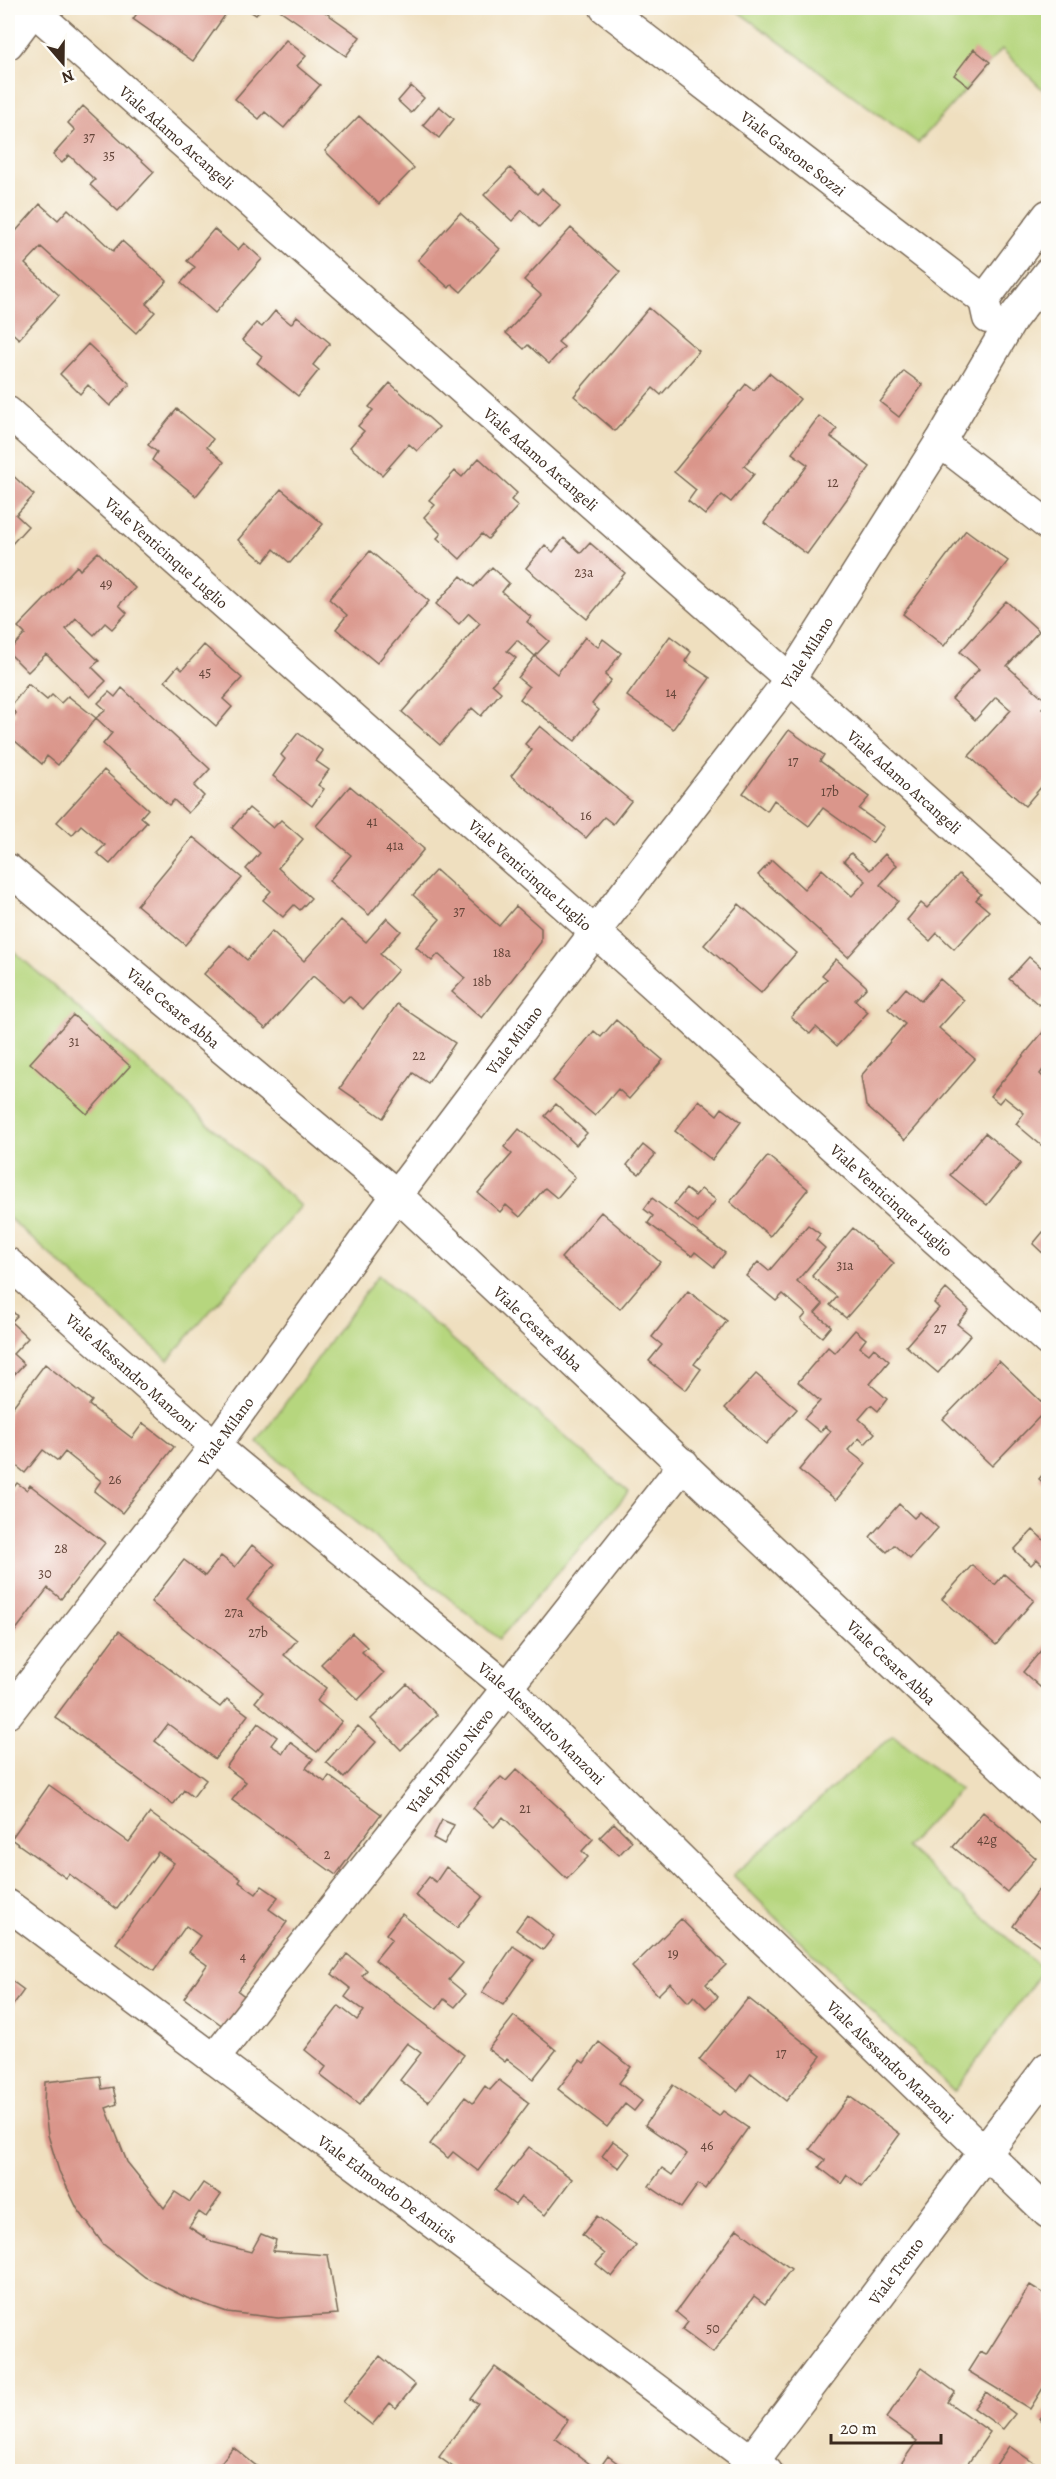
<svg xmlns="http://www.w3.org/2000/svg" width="1056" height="2479" viewBox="0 0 1056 2479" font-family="Alegreya,serif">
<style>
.green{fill:#b6d67e;stroke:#78804e;stroke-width:1.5}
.building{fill:#da968b}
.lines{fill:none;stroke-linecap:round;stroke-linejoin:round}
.street-casing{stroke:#7a6956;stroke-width:33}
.secondary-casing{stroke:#7a6956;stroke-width:36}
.street{stroke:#fff;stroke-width:30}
.secondary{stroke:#fff;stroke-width:33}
.labels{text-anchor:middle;stroke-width:6;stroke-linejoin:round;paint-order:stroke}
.number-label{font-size:14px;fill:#634539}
.street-label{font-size:16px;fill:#3b2a1e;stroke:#fdfcf7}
</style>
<rect width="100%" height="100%" fill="#fdfcf7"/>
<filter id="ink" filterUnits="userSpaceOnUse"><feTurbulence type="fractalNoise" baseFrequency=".0167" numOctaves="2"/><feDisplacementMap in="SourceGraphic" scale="12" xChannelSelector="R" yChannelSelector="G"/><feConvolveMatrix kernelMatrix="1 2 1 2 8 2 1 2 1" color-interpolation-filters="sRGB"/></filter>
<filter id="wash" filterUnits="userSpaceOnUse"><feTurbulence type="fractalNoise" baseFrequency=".008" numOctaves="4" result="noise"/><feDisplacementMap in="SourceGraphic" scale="24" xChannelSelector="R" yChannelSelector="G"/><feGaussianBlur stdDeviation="1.35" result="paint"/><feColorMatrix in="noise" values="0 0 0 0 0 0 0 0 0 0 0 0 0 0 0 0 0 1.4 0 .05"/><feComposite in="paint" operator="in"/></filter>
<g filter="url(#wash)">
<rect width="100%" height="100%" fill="#efdfbf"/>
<path class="green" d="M733,8H1048V95L1002,49L918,143Z
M8,946L301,1206L168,1360L8,1217Z
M378,1275L629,1492L499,1639L257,1442Z
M893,1735L960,1790L906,1847L1043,1970L954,2092L733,1875Z"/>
<g id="blocks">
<path class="building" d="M141,8H230L193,61L133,19Z
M245,8H262L256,15Z
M277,8H319L360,37L346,56Z
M286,40L306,56L297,66L320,85L284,128L265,112L259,119L235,99Z
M974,49L990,62L969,87L954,75Z
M411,86L424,98L411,113L398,101Z
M83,106L154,172L118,211L90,185L95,180L69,155L62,163L53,155L75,130L68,123Z
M439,106L454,119L439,138L423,125Z
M359,116L414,168L379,204L325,151Z
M510,168L537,194L542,189L560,205L539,227L522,210L512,221L484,195Z
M40,204L58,220L68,209L113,251L122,241L167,281L146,304L155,312L136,333L41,247L25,264L59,295L19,339L8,329V240Z
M460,213L500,249L461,292L452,284L449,288L418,260Z
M571,228L620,272L558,342L564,347L549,364L528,345L524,349L506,333L541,295L524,280Z
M214,229L238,250L244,243L262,259L215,313L181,283L195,267L187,261Z
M649,308L699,351L661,395L653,388L615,431L574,396Z
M275,311L291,324L297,316L330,343L313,365L319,370L298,396L257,363L262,356L242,340L256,323L262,327Z
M88,344L130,384L110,406L88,385L80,394L60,374Z
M904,371L923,385L899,417L880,402Z
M769,373L800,399L744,466L754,474L731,502L722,495L705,515L688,501L696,490L674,472L746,384L754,390Z
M390,383L439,427L417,451L409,444L382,475L350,447L364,431L358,426L373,410L369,407Z
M177,409L213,439L207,447L224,462L196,496L152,460L157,452L148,445Z
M819,416L837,429L831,437L870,467L807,554L764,523L808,465L792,453Z
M479,458L517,493L511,500L518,506L488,539L482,534L460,559L437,538L441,534L424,517L435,505L429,500L455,471L462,477Z
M8,471L34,495L16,515L28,526L11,545L8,542Z
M281,489L323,524L290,563L274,549L264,562L238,540Z
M966,530L1008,561L944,646L903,614Z
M564,538L581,553L590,543L625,573L587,619L526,568L545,545L553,552Z
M370,551L429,601L377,663L336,629L347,615L329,599Z
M98,552L135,588L119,605L127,613L112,629L105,623L94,635L76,618L66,629L99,661L92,667L106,681L90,697L46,654L28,672L8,652L25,634L18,627L77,566L80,570Z
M492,567L509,583L502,592L531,617L527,622L549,641L535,656L517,640L507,651L516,658L492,684L501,692L481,716L472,708L440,745L402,712L480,623L469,613L459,624L436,604L461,576L474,587Z
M1006,601L1039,631L1007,666L1048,702L1042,708L1048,714V779L1025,806L969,756L1011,710L996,697L975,720L952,699L979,669L960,652Z
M670,636L691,652L685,661L710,678L673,729L627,696Z
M585,637L598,647L603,639L621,653L605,675L611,680L592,704L599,710L575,741L520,699L529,687L518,678L535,656L557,674Z
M204,645L242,678L223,699L232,707L216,726L165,681L178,666L182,670Z
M28,684L47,700L52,695L61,703L68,696L96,718L58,765L47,756L42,764L8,735V724L16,713L10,707Z
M122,688L210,769L194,786L204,796L188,813L174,800L169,805L103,744L112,733L96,718L106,710L98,703L109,692L115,697Z
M540,726L631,801L613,824L604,817L586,838L511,776L532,750L525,744Z
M789,730L824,755L820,761L869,797L859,809L884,827L872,843L823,808L809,826L774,800L767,811L743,793Z
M298,733L323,751L316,761L329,770L318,785L324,789L312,806L273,776L285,759L281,755Z
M104,770L148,809L141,817L147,822L110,864L97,853L105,845L81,825L72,835L57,822Z
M350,786L424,849L369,915L329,881L351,855L316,826Z
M249,808L273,828L281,820L303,839L278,868L311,898L300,910L294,905L283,917L263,900L271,891L246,869L260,853L232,828Z
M193,837L242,878L185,945L137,905Z
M851,853L870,870L885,854L897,865L880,885L898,901L848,957L758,875L772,860L804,889L822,869L852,896L866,881L844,861Z
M436,870L499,926L516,906L541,928V942L482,1018L452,992L465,978L438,954L432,961L416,947L440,919L413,895Z
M959,874L981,894L976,900L989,911L954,949L937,933L930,941L907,920L921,903L927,908Z
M739,904L796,953L761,993L704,945Z
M387,918L401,931L380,954L398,970L363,1009L349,996L343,1002L313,976L266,1029L204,974L230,945L247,960L272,931L304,961L341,920L366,942Z
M1029,957L1048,973V994L1039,1005L1009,979Z
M836,959L867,987L855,1000L868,1012L837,1046L816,1027L810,1034L791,1017L827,979L822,975Z
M940,979L964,1000L939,1028L975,1059L905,1140L866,1106L861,1076L905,1024L888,1009L906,988L921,1001Z
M397,1004L455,1043L428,1083L413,1073L383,1118L340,1088Z
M73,1015L130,1066L87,1114L30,1063Z
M616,1020L663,1060L629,1099L618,1089L595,1116L553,1081L594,1031L601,1037Z
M1048,1026V1063L1040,1074L1048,1082V1151L1016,1124L1024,1113L1004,1097L999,1103L990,1096Z
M699,1100L717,1115L722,1108L741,1122L712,1160L675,1131Z
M556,1104L587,1133L576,1145L545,1116Z
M519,1129L575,1177L557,1198L545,1188L520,1217L506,1205L500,1212L478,1193L512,1154L504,1147Z
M985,1133L1021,1163L987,1205L950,1175Z
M643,1145L655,1155L639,1174L627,1165Z
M768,1156L808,1189L770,1236L730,1202Z
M686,1189L695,1196L701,1189L716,1200L698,1223L674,1204Z
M652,1198L725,1253L714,1267L695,1252L692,1256L648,1223L653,1216L644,1209Z
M601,1212L660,1262L620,1309L561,1258Z
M808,1225L820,1234L816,1240L825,1248L797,1281L823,1304L815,1313L831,1326L822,1337L801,1320L806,1314L783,1294L776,1301L746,1276L758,1262L769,1271Z
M1048,1226V1258L1033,1244Z
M853,1228L894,1263L846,1318L830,1305L837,1297L812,1276Z
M946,1289L969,1310L957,1324L971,1335L938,1373L906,1346L939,1308L934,1303Z
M688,1291L727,1321L694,1364L701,1369L686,1390L649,1361L662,1345L652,1337Z
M8,1307L17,1316L11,1322L28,1338L13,1354L24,1364L8,1381Z
M855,1330L866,1339L860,1347L869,1354L874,1348L889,1361L870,1384L887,1399L878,1411L871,1405L859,1419L875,1433L865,1444L859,1438L848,1450L866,1464L836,1500L799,1470L831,1431L825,1426L820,1432L804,1419L820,1401L798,1382L828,1347L835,1353Z
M999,1361L1048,1408L992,1466L943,1419Z
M45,1364L92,1401L89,1405L132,1438L143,1423L174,1447L122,1513L94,1491L101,1481L65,1452L58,1461L43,1450L25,1473L8,1459V1413Z
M756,1374L797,1409L766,1444L725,1408Z
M1048,1468V1487L1039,1479Z
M17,1483L27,1490L30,1485L105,1543L61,1599L48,1588L12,1635L8,1632V1510L11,1506L8,1503V1495Z
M899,1504L914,1518L920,1512L938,1528L910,1559L894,1545L887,1552L870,1537Z
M1033,1530L1048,1544V1570L1037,1559L1031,1565L1014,1550Z
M252,1545L275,1564L247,1600L297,1640L284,1655L326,1688L317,1701L342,1721L317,1752L255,1702L263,1692L151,1602L184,1560L205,1576L221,1556L235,1567Z
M972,1565L995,1585L1004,1574L1034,1600L996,1645L942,1599Z
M119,1631L220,1707L227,1699L248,1715L215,1759L168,1724L155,1741L206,1780L193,1797L184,1790L173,1805L55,1717Z
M352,1633L367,1647L362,1652L384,1673L358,1700L321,1664Z
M1048,1642V1694L1023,1672Z
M407,1684L437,1715L401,1750L371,1719Z
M258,1723L277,1737L271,1745L283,1753L290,1742L313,1759L306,1768L325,1782L329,1776L381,1814L336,1875L232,1800L246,1782L226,1767Z
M358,1726L376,1742L344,1778L326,1762Z
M517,1769L593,1839L582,1851L588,1857L567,1879L503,1817L494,1827L473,1808L501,1777L506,1781Z
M49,1785L129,1842L150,1813L241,1879L239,1882L256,1894L262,1886L278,1897L269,1909L287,1922L238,1991L251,2001L230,2031L184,1998L207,1965L189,1952L200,1936L186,1926L154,1971L116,1943L174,1863L158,1852L117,1909L69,1874L66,1878L11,1839Z
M983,1812L1036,1858L1007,1892L953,1847Z
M442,1820L454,1825L444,1844L433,1838Z
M614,1823L632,1841L619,1855L600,1837Z
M446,1867L483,1896L457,1928L415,1895L429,1877L436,1882Z
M1048,1876V1951L1013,1926Z
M402,1914L463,1963L449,1980L466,1994L455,2007L444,1999L437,2009L375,1960L392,1939L386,1934Z
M527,1915L554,1936L543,1950L516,1930Z
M681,1919L726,1965L706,1984L718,1997L706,2008L694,1996L688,2002L670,1983L658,1995L632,1967Z
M513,1946L534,1960L503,2005L482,1992Z
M347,1954L367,1970L362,1976L464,2055L428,2102L400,2080L421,2053L407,2043L359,2105L320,2075L326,2067L305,2050L339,2006L357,2020L364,2011L345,1997L351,1989L332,1974Z
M8,1978L24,1990L8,2012Z
M748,1998L821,2056L786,2101L751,2073L738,2091L699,2060Z
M514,2016L556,2050L533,2079L507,2059L505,2062L488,2049Z
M599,2042L631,2067L619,2083L642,2101L634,2111L625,2104L607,2127L558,2089L580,2060L584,2063Z
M100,2076L102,2089L113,2087L117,2104L106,2108L127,2162L164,2208L175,2192L190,2202L203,2183L221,2195L206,2217L199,2212L189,2227L212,2242L251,2252L261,2234L276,2240L273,2251L328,2255L338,2314L278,2318L227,2312L187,2298L145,2277L103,2244L77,2208L59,2171L48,2135L44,2105L45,2082Z
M499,2080L529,2103L478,2171L453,2152L448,2158L430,2144L465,2097L473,2103L485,2086L490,2090Z
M673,2085L719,2116L723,2111L748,2128L705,2189L698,2184L681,2208L649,2186L662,2168L672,2175L687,2154L645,2125Z
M849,2096L900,2134L862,2186L847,2175L841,2184L819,2167L825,2160L810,2149Z
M613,2141L630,2153L619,2168L602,2156Z
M529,2147L572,2179L545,2215L521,2197L515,2205L495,2190Z
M597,2216L636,2246L612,2277L596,2264L605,2254L582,2235Z
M737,2229L791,2269L765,2304L754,2296L713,2353L682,2330L688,2322L676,2312Z
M1030,2285L1046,2295L1048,2291V2380L1030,2409L968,2371L980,2352L986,2355Z
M380,2356L415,2385L396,2408L390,2403L372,2425L343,2402Z
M495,2367L568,2420L555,2438L598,2470L608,2456L624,2468L621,2472H460L439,2457L478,2403L471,2399Z
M922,2368L955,2392L948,2402L990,2432L962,2472H895L917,2441L886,2418Z
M986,2392L1015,2414L1003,2429L974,2408Z
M1048,2408V2426L1040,2419Z
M1009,2446L1034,2463L1028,2472H991Z
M233,2447L264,2472H214Z"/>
</g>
</g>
<g filter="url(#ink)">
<use href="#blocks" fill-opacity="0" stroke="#7a6956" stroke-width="1.5"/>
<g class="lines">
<defs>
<g id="street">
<path id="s1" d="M605,8L984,300"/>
<path id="s2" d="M33,10L790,679L1048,910"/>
<path d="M8,44L35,8"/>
<path d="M988,318L984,300L1048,215"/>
<path id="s3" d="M8,412L595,932L1048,1341"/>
<path d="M940,442L1048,525"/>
<path id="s4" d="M8,869L397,1195L1048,1810"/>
<path id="s5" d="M8,1263L215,1446L507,1687L706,1884L1048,2213"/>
<path id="s6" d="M8,1713L215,1446L397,1195L595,932L790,679L940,442L1013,318L1048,273"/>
<path id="s7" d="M8,1905L767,2472"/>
<path id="s8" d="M214,2059L684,1464"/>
</g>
<g id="secondary">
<path id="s9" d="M744,2472L1048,2069"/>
</g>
</defs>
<use href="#street" class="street-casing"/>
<use href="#secondary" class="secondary-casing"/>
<use href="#street" class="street"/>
<use href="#secondary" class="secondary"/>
</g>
</g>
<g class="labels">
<g class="number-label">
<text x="89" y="142">37</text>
<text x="109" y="160">35</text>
<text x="833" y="487">12</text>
<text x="584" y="577">23a</text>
<text x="106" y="588">49</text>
<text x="205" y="677">45</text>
<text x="671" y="697">14</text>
<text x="793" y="766">17</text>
<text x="830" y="796">17b</text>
<text x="586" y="820">16</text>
<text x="372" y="826">41</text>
<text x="395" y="850">41a</text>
<text x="459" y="916">37</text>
<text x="502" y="957">18a</text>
<text x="482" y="986">18b</text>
<text x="74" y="1046">31</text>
<text x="419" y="1060">22</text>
<text x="845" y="1270">31a</text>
<text x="940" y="1333">27</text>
<text x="115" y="1484">26</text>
<text x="61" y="1553">28</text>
<text x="45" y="1578">30</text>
<text x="234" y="1617">27a</text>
<text x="258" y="1637">27b</text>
<text x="525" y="1813">21</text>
<text x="987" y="1844">42g</text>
<text x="327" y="1859">2</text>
<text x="673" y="1958">19</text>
<text x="243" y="1961">4</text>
<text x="781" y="2058">17</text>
<text x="707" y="2150">46</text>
<text x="713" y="2333">50</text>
</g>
<g class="street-label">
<text dy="6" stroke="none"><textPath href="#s2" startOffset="192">Viale Adamo Arcangeli</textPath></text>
<text dy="6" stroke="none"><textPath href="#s1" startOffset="238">Viale Gastone Sozzi</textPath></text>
<text dy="6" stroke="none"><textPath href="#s2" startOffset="678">Viale Adamo Arcangeli</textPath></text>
<text dy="6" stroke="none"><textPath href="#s3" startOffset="212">Viale Venticinque Luglio</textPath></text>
<text dy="6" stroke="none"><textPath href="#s6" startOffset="1328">Viale Milano</textPath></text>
<text dy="6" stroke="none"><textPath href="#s2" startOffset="1164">Viale Adamo Arcangeli</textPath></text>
<text dy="6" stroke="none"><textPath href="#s3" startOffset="698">Viale Venticinque Luglio</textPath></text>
<text dy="6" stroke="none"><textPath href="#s4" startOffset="216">Viale Cesare Abba</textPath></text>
<text dy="6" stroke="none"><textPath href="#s6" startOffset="842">Viale Milano</textPath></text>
<text dy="6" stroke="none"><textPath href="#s3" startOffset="1184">Viale Venticinque Luglio</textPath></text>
<text dy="6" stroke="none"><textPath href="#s4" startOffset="702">Viale Cesare Abba</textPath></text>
<text dy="6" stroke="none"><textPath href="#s5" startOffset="165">Viale Alessandro Manzoni</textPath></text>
<text dy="6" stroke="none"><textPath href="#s6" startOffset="356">Viale Milano</textPath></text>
<text dy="6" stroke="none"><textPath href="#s4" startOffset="1188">Viale Cesare Abba</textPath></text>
<text dy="6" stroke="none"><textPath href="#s5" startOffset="705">Viale Alessandro Manzoni</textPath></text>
<text dy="6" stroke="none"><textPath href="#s8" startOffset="380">Viale Ippolito Nievo</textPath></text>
<text dy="6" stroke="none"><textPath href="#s5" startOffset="1191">Viale Alessandro Manzoni</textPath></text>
<text dy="6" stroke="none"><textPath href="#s7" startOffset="474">Viale Edmondo De Amicis</textPath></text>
<text dy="6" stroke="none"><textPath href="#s9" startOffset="252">Viale Trento</textPath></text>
</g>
</g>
<rect width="1056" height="2479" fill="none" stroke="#fdfcf7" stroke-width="30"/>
<g transform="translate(63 63) rotate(160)" stroke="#fdfcf7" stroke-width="4.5" paint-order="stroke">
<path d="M0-4.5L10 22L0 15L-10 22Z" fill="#3b2a1e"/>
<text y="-9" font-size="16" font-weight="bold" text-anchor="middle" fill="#3b2a1e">N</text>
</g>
<path d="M831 2434v9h110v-9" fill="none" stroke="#3b2a1e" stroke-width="3"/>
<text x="840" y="2434" font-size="18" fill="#3b2a1e" stroke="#fdfcf7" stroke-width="4.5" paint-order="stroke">20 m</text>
</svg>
